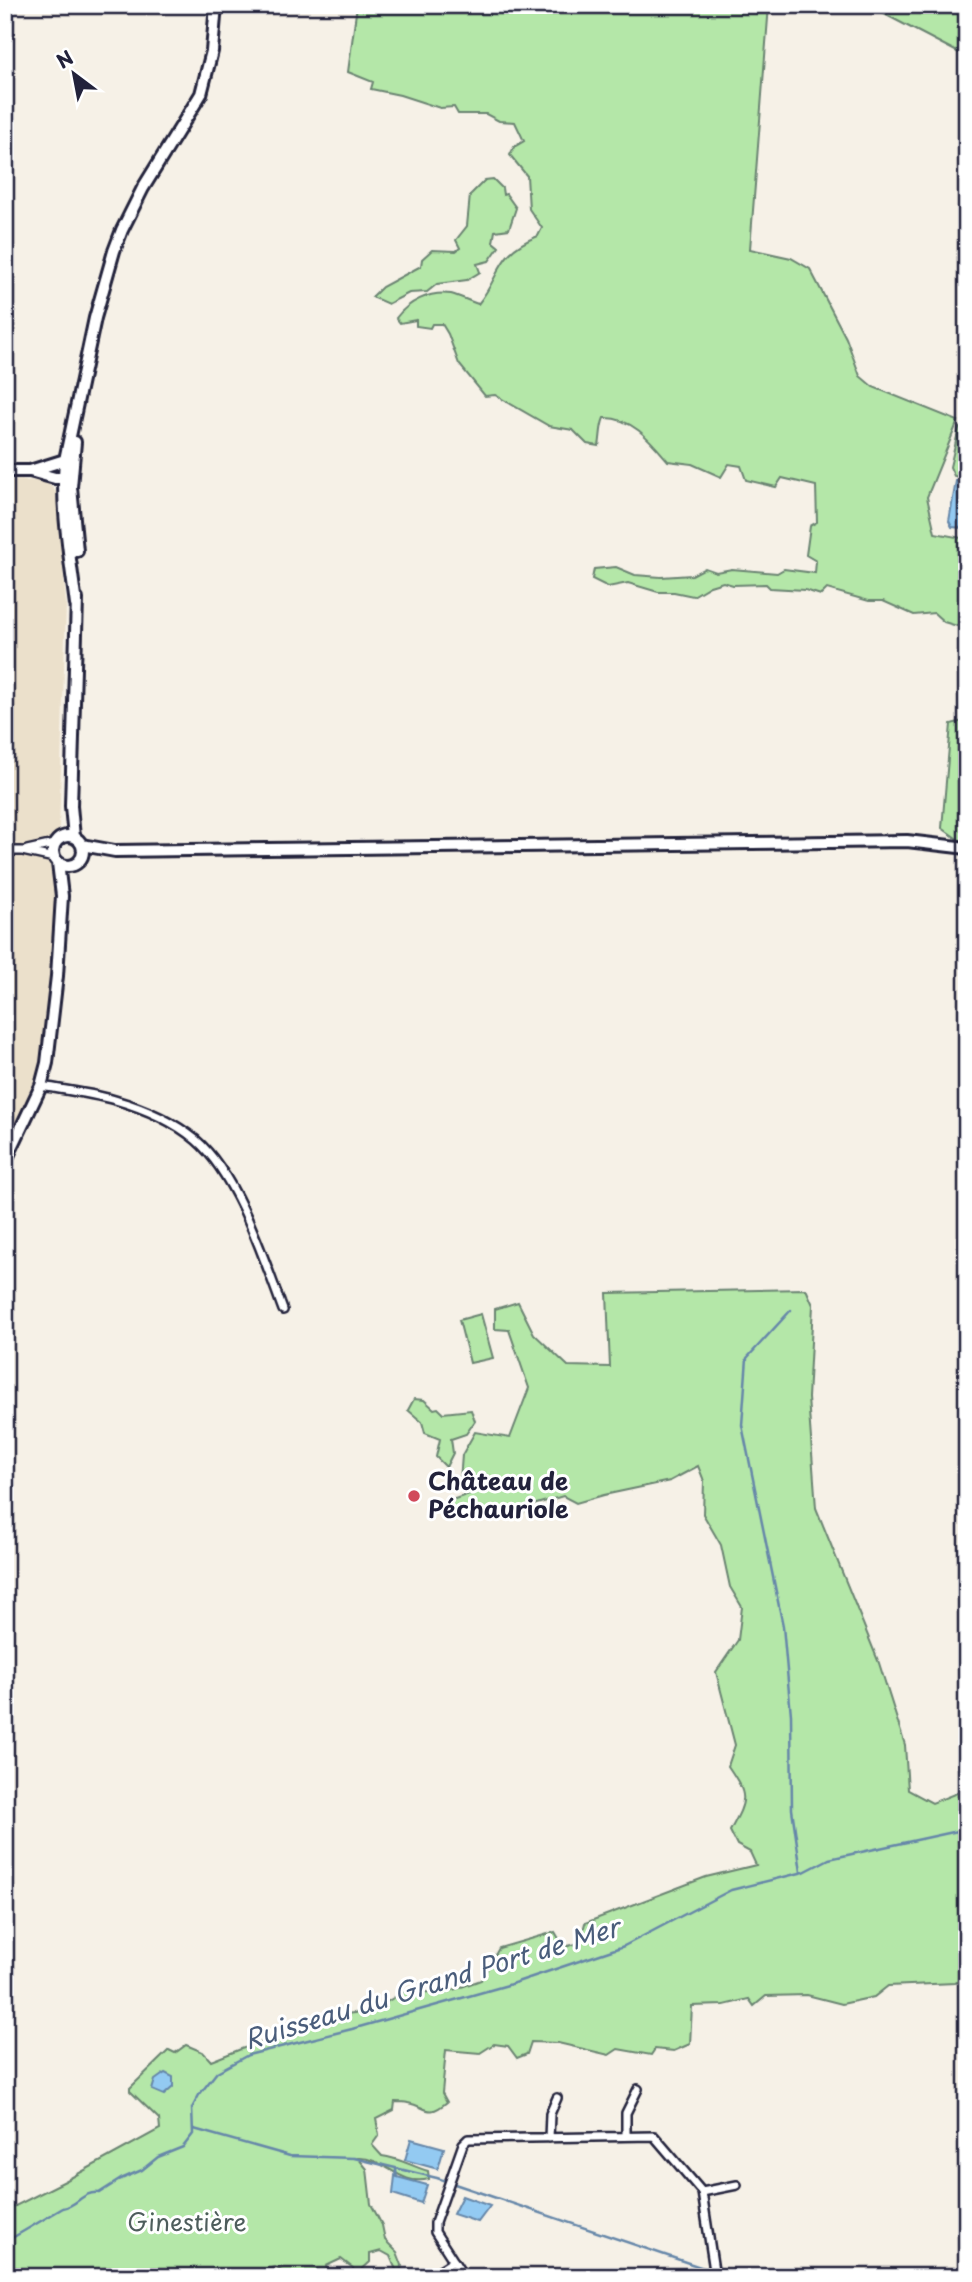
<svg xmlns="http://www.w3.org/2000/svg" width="972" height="2282" viewBox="0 0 972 2282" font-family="'Playpen Sans',sans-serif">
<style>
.built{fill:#ebe0cb}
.green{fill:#b4e7a8;stroke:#6b8472;stroke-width:2}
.water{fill:#93caf2;stroke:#6687a9;stroke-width:2}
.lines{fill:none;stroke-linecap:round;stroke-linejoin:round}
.stream{stroke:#6687a9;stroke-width:2.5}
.street-casing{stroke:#22223b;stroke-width:12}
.secondary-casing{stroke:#22223b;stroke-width:16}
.street{stroke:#fff;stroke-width:7}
.secondary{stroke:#fff;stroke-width:10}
.poi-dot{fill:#d1495b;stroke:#fff;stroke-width:2.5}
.labels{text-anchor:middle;stroke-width:6;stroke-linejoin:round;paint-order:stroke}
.poi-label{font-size:24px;font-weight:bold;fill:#22223b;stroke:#fff;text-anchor:start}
.park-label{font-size:24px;fill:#4e5d5c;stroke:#fff}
.water-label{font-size:26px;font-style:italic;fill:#4a5d7b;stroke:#fff}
</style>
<rect width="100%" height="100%" fill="#f6f1e7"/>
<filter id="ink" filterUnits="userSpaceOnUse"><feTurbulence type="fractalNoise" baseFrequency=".0143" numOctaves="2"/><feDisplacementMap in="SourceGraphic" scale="14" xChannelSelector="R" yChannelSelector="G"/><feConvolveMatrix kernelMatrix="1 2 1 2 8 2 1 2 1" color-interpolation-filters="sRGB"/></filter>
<g filter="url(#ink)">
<path class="built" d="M5,480L41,481L50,485L56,492L66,603L59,830L49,1013L43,1061L34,1093L17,1133H5Z"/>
<path class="green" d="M357,5H769L750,249L791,258L810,269L846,338L860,376L873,387L958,421L927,497L935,533L967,539V629L944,622L934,613L914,615L883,601H869L827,589L821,595L805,590L770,588L766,584L733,585L723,582L710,586L693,596L674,592H658L628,583L608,587L592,579L594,569L616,567L635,575L661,577L692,575L705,568L716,572L732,569L777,573L784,569L815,573L816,561L806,555L810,526L817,522L816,486L782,478L776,487L746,480L741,466L729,464L721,477L692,464L668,461C651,441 632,417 604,418C600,427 601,436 599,446L587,444L573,430L549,426L495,395L485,396L459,364L448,334L442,324H432L430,328L416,326V320L400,323L396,318C408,302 429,291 451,294C459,296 469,301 478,304C503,273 495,253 538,236L542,228L529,209L527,176L510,155L514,147L524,141L515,122L499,121L486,114H458L454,107L440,108L400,95L371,89L373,82L348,72Z
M867,5H967V57Z
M493,179L502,188L503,195L506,194L516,208L509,229L495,231L493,242L499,247L489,261L477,264L480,272L467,280L437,284L427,292L409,293L388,304L372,297L382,287L421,266L422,259L432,250L456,251L460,248L456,240L467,226L470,195L485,180Z
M959,428L967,429V479L954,476L950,467Z
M967,720V842L959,840L942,828L951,724Z
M806,1289L813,1305L808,1398L816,1508L879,1663L905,1745L908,1790L932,1803L967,1789V1979L955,1983L888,1986L874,1997L842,2004L807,1995L766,1996L754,2006L749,1999L724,2005L692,2006L690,2044L674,2051L655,2049L651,2055L618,2049L609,2055L558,2043L531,2042L527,2054L517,2058L508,2046L494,2044L480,2053L446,2050L442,2093L447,2102C427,2119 427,2106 408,2103C404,2102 399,2102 395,2102L394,2110L376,2119L379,2135L372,2145L382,2156C399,2158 411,2166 428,2171L429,2179C399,2187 385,2157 358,2158L367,2169L371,2204L382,2225L385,2240L397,2252L402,2265L401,2270H396L390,2256L381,2251L370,2254V2262L358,2273L359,2277H355L353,2268L341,2259L326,2266L328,2272L326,2273V2277H322L319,2270L308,2272V2277L290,2276L275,2267L251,2274V2277H5V2211L65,2181L160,2129L159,2119L130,2091V2088L169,2050L175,2053L186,2045L203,2052L211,2061L241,2049L292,2033L311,2018L371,2011L407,1990L442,1994L481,1980L499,1948L555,1932L564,1947L580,1943L585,1923L706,1877L756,1865L750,1852L737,1845L730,1831C747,1799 749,1797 728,1766L735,1745L716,1672L738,1640L742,1607L730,1587L721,1545L703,1514L704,1481L698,1466L670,1481L604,1495L576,1503L563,1496L530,1506L523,1513C512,1509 497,1508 488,1518L473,1519L471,1513L452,1518L449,1501L475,1492L460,1481L462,1455L475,1432L510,1438L529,1388L509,1330L495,1329V1309L518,1302L534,1334L568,1366L610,1367L607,1293Z
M481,1314L493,1358L470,1363L459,1320Z
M414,1399L424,1400L434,1409L438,1408L443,1413L471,1410L475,1421L466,1434L451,1439L453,1453L446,1467L436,1457L440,1439L425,1433L422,1422L408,1410Z"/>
<path class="water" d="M956,481H967V524L962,528L952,527L949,521Z
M165,2073L173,2077V2087L164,2095L152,2090L155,2080Z
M411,2139L444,2148L438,2169L405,2160Z
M396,2167L397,2177L427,2185L421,2203L393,2194Z
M462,2196L490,2206L478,2222L453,2214Z"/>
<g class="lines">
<path class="stream" d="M791,1310L747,1358L742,1425L783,1626L791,1715L792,1809L801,1872
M194,2129L290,2156L354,2158L437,2178L730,2277
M5,2238H12L63,2208C78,2206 82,2191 99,2193L121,2179L142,2170L158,2157L183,2147L193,2134L192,2108L199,2095L217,2072L248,2055L352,2029L508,1985L624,1946L731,1890L804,1872L829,1859L967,1829"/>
<defs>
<path id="street" d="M27,850L54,844
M5,851H22L54,858
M41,1086C65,1090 91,1093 115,1100C143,1108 173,1121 196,1140C237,1175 264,1259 283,1310
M626,2136V2113L638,2089
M549,2138L550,2114L557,2098
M702,2192L737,2185
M427,2275H432L454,2261
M464,2277L435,2232V2223L463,2144L468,2139L654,2136L702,2192L715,2277"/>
<path id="secondary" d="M75,442L71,487L77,551
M5,471H30L55,478H68
M30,471L65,460L71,461
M76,605C70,557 61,508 65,460L95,318L114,251L122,230L143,188L201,94L212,51L216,5
M53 851a15 15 0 1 1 30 0a15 15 0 1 1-30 0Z
M74,837L71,806L77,599
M82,845L115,851L907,841L967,848
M5,1162L41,1086L47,1063L57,976L62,896L58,863"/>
</defs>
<use href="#street" class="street-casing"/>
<use href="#secondary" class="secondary-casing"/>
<use href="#street" class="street"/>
<use href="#secondary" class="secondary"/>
</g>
</g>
<circle class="poi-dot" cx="414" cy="1496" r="7"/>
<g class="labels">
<g class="poi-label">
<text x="428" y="1490">Château de<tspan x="428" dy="28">Péchauriole</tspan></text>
</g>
<g class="park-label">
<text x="187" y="2231">Ginestière</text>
</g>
<g class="water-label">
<text transform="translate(432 1984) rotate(-17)" y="9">Ruisseau du Grand Port de Mer</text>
</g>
</g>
<rect width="972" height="2282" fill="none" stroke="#fff" stroke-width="28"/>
<rect x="14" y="14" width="944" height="2254" fill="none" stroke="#22223b" stroke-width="2.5" filter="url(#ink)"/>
<g transform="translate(74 74) rotate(328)" stroke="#ffffff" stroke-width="5" paint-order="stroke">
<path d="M0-5L12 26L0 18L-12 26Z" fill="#22223b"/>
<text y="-10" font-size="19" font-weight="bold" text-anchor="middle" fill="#22223b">N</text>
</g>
</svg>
